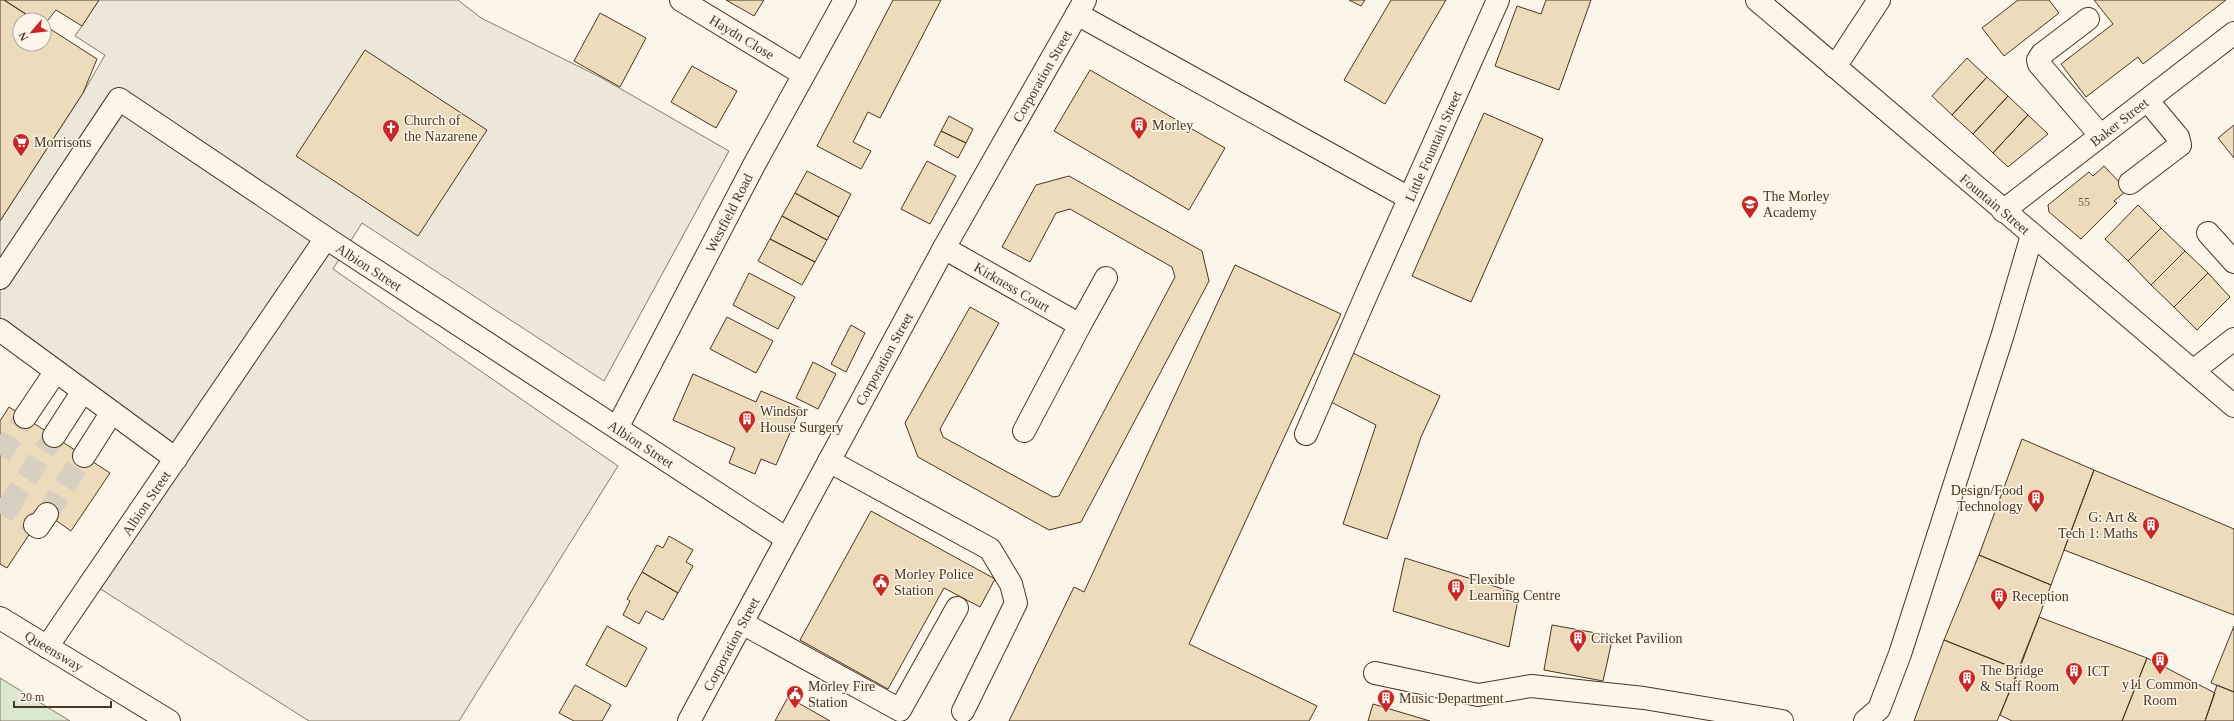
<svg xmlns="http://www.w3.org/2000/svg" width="2234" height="721" viewBox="0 0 2234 721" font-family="'Times New Roman',serif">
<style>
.green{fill:#dce7d0;stroke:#887966}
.parking{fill:#ede7d9;stroke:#887966}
.building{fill:#ecdcbc;stroke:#4a3520}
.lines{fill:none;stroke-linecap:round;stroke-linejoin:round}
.minor-tunnel{stroke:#d8cfc1;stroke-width:22;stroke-dasharray:22 11;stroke-linecap:butt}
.minor-casing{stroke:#4a3520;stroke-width:24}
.major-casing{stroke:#4a3520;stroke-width:24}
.minor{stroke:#fbf6e9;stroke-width:22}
.major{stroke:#fbf6e9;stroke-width:22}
.labels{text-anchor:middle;stroke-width:3;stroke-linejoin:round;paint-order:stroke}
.number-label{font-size:12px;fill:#725f47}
.street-label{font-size:14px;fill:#4a3520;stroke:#fbf6e9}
.poi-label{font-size:14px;fill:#4a3520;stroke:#fbf6e9;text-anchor:start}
</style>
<rect width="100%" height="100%" fill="#fbf6e9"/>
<path class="green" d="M0,678L70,721H0Z"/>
<path class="parking" d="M99,0H458L481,18L600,77L729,151L604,381L362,223L333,269L618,466L459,721H309L91,583L176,459L0,330V221L83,93L105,55L75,36Z"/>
<path class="building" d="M0,0H4L35,20H20V44H44V25L97,59L83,93L0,221Z
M4,0H99L82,26L56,10L44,25V20H35Z
M726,0H764L754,16Z
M893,0H941L880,118L868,112L853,142L871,151L861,169L817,146Z
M1349,0H1365L1361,6Z
M1391,0H1446L1385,104L1344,80Z
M1546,0H1591L1559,90L1495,66L1517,6L1541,14Z
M2018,0H2049L2059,13L2004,56L1982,28Z
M2094,0H2226L2143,64L2138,57L2086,97L2061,64L2113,24Z
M600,13L646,38L620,87L574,61Z
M365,50L487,130L418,236L296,156Z
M1967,58L1987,77L1952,115L1932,96Z
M692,66L737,91L716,128L671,102Z
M1090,70L1225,148L1189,210L1054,131Z
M1987,77L2008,96L1973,134L1952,115Z
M2008,96L2028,115L1993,153L1973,134Z
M1484,113L1543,139L1471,302L1412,276Z
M2028,115L2048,134L2008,167L1993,153Z
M949,116L973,129L966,143L941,131Z
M2234,125V158L2218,138Z
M941,131L966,143L958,158L934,145Z
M927,161L956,176L930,224L901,209Z
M2104,166L2127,190L2114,201L2117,203L2081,239L2049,212L2048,205L2089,172L2093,176Z
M807,171L851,194L839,217L795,193Z
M1069,176L1202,251L1209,281L1081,522L1049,530L918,457L905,423L970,307L999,323L940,429L943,437L1053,497L1059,496L1175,277L1172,267L1070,209L1056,213L1030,262L1002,247L1036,185Z
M795,193L839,217L827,240L782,216Z
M2138,205L2161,228L2128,261L2105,239Z
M782,216L827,240L815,262L770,239Z
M2161,228L2185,251L2151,285L2128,261Z
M770,239L815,262L802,285L758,261Z
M2185,251L2208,273L2174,307L2151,285Z
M1235,265L1341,314L1189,644L1317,706L1309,721H1009L1074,587L1084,592Z
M749,273L795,297L778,329L733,305Z
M2208,273L2230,297L2197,330L2174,307Z
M727,317L773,341L756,373L710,349Z
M851,325L865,333L846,372L831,364Z
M1351,352L1440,396L1421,437L1387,539L1343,524L1376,425L1327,400Z
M813,362L836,374L818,409L796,398Z
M693,374L756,402L761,391L801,408L776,465L761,459L755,474L729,463L735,448L673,420Z
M9,407L110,473L71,531L44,512L7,568L0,564V421Z
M2022,439L2094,470L2051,585L1979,555Z
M2094,470L2234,529V615L2064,550Z
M871,511L995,579L980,607L944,588L888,689L800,640Z
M669,536L693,550L686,562L693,566L678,593L642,572L657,545L663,548Z
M1979,555L2051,585L2019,670L1944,640Z
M1405,558L1519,594L1509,647L1393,611Z
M642,572L678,593L663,620L646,611L639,624L623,615L630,601L627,599Z
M2039,617L2147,658L2122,721H2012L2000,715Z
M1552,625L1613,636L1603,681L1544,670Z
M607,626L647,648L626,687L586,665Z
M2234,626V692L2211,683Z
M1944,640L2019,670L1997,721H1914Z
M2147,658L2215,693L2205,721H2122Z
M575,685L611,705L602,721H574L559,713Z
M2217,685L2234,692V721H2205Z
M788,697L830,721H775Z
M1373,704L1430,721H1368Z"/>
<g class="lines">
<path class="minor-tunnel" d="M0,455L25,417
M0,500L35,525
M8,506L54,436
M47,514L84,456"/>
<defs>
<path id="minor" d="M681,0L803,74
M1077,14L1409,198
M2088,19L2042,54L2038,60L2039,64L2101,136
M1835,67L1879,0
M2130,183L2180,145L2178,137L2147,100
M2003,211L2234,33
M2208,233L2234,262
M944,248L1080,325L1024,431
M0,278L119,99L326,238
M1080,325L1106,278
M0,330L176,459
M2193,371L2234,339
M25,417L56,371
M617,428L754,165L845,0
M1306,434L1368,291L1498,0
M54,436L83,391
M84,456L112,412
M829,461L990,549L1011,584L1016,603L963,711
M35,525L38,527L47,514
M742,623L900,710L957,608
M47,647L326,238L787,539
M1375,673L1478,695L1531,686L1644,698L1782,721
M1865,721L1879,709L1900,654L2003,334L2032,235"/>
<path id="major" d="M1757,0L2234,406
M0,618L169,721
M689,721L944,248L1085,0"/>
</defs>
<use href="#minor" class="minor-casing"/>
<use href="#major" class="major-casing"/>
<use href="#minor" class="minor"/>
<use href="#major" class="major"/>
</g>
<defs>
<symbol id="building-pin" viewBox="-11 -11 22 30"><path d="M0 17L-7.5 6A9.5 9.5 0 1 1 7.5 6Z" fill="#c62828" stroke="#fbf6e9"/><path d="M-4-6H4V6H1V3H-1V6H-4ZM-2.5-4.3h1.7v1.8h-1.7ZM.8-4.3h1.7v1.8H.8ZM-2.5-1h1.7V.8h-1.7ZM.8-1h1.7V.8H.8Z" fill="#fff"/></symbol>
<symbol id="church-pin" viewBox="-11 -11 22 30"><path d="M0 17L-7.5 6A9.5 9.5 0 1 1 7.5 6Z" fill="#c62828" stroke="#fbf6e9"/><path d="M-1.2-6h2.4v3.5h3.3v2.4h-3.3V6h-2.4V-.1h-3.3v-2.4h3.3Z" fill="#fff"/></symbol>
<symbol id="supermarket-pin" viewBox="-11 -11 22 30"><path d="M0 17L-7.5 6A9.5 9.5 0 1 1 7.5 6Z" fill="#c62828" stroke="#fbf6e9"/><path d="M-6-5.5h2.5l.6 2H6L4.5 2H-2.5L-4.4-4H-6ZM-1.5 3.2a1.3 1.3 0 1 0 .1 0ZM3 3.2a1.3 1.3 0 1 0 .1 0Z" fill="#fff"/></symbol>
<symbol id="school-pin" viewBox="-11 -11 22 30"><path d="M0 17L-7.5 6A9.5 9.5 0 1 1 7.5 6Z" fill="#c62828" stroke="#fbf6e9"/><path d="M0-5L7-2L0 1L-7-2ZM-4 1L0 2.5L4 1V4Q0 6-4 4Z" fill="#fff"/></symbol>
<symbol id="civic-pin" viewBox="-11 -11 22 30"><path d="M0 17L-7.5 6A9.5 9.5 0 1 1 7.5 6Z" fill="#c62828" stroke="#fbf6e9"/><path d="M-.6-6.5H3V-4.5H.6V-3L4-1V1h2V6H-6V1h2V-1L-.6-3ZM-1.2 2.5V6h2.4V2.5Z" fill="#fff"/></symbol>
</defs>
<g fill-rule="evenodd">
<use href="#building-pin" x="1129" y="115" width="20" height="27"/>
<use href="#church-pin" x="381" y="118" width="20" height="27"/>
<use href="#supermarket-pin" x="11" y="132" width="20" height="27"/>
<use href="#school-pin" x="1740" y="194" width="20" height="27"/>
<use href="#building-pin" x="737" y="409" width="20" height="27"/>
<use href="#building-pin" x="2026" y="488" width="20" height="27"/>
<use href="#building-pin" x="2141" y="515" width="20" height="27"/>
<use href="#civic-pin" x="871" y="572" width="20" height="27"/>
<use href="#building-pin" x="1446" y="577" width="20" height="27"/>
<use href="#building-pin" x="1989" y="586" width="20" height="27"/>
<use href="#building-pin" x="1568" y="628" width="20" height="27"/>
<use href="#building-pin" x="2150" y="650" width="20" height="27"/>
<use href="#building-pin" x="2064" y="661" width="20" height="27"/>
<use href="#building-pin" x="1957" y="668" width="20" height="27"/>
<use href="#civic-pin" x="785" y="684" width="20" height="27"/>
<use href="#building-pin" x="1376" y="688" width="20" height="27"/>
</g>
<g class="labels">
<g class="number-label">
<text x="2084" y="206">55</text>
</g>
<g class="street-label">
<text transform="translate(742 37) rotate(31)" y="5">Haydn Close</text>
<text transform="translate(1042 76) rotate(-60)" y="5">Corporation Street</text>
<text transform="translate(2119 122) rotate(-38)" y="5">Baker Street</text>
<text transform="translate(1433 146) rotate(-66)" y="5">Little Fountain Street</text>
<text transform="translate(1995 204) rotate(40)" y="5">Fountain Street</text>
<text transform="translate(729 213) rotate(-63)" y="5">Westfield Road</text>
<text transform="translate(369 267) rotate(33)" y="5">Albion Street</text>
<text transform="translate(1012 287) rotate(30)" y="5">Kirkness Court</text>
<text transform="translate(884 359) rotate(-61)" y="5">Corporation Street</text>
<text transform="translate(641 444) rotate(33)" y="5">Albion Street</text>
<text transform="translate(146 503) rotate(-56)" y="5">Albion Street</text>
<text transform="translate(731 644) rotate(-62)" y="5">Corporation Street</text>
<text transform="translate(54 651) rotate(31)" y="5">Queensway</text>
</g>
<g class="poi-label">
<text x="404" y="125">Church of<tspan x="404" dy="16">the Nazarene</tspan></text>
<text x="1152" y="130">Morley</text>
<text x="34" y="147">Morrisons</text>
<text x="1763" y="201">The Morley<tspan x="1763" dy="16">Academy</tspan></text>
<text x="760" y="416">Windsor<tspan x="760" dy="16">House Surgery</tspan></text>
<text x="2023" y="495" text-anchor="end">Design/Food<tspan x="2023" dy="16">Technology</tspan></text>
<text x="2138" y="522" text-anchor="end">G: Art &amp;<tspan x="2138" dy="16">Tech 1: Maths</tspan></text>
<text x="894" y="579">Morley Police<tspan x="894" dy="16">Station</tspan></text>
<text x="1469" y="584">Flexible<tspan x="1469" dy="16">Learning Centre</tspan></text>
<text x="2012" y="601">Reception</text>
<text x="1591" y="643">Cricket Pavilion</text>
<text x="1980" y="675">The Bridge<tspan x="1980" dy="16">&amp; Staff Room</tspan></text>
<text x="2087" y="676">ICT</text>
<text x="2160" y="689" text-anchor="middle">y11 Common<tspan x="2160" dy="16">Room</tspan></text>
<text x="808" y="691">Morley Fire<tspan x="808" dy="16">Station</tspan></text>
<text x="1399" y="703">Music Department</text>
</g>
</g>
<g transform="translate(32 32) rotate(242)"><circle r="19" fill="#fbf6e9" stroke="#b4a999"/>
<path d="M0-3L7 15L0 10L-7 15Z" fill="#c62828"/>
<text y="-6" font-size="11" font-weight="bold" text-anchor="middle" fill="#4a3520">N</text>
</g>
<path d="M14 701v6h97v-6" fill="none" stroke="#4a3520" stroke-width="2"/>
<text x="20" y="701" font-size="12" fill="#4a3520" stroke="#fbf6e9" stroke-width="3" paint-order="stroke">20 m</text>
</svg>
